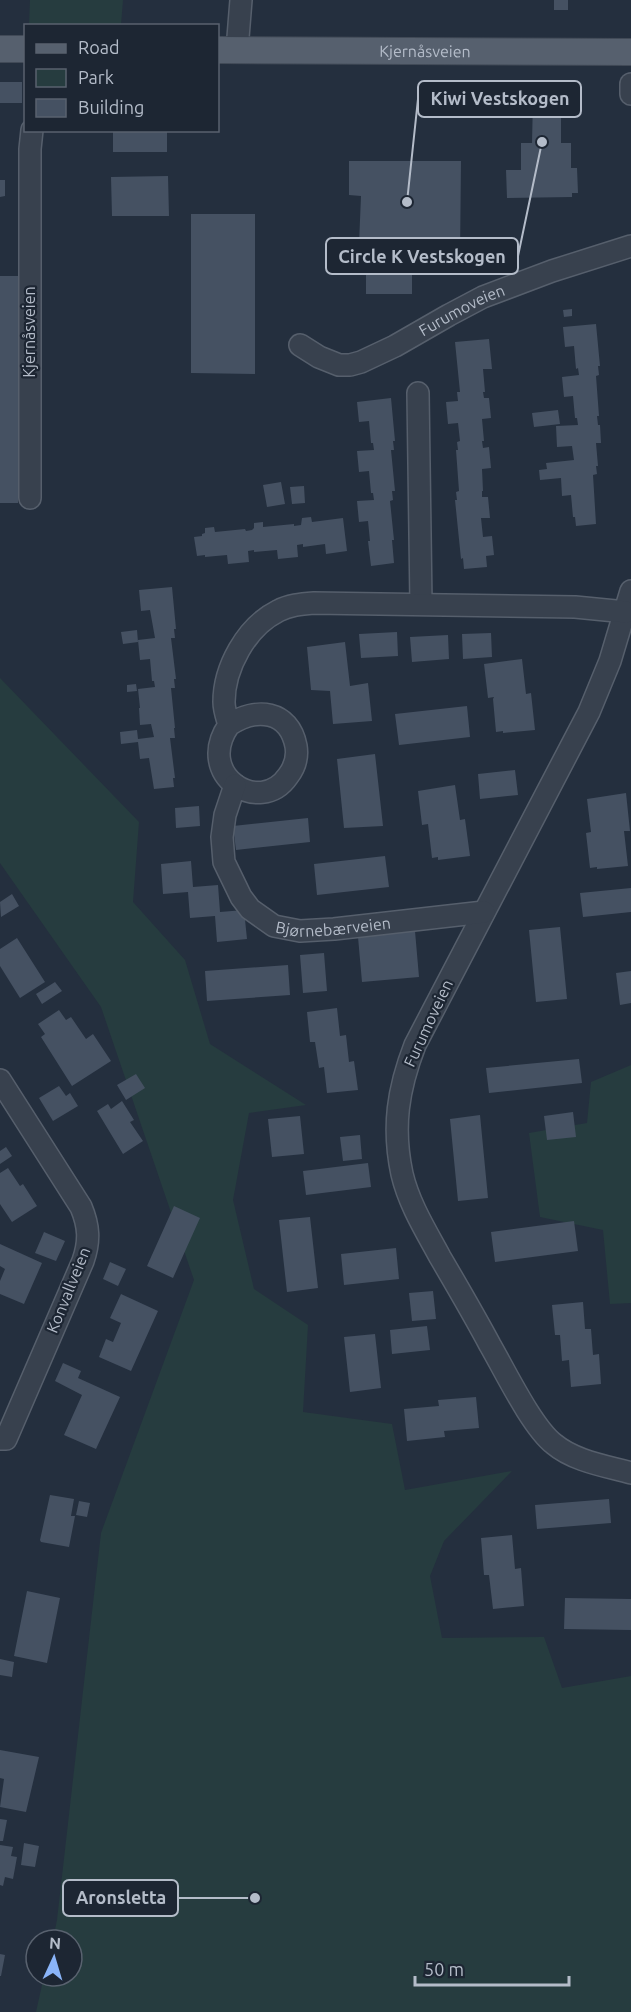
<svg xmlns="http://www.w3.org/2000/svg" width="631" height="2012" viewBox="0 0 631 2012" font-family="Ubuntu,sans-serif">
<style>
.green{fill:#263c3f}
.building{fill:#455162}
.lines{fill:none;stroke-linecap:round;stroke-linejoin:round}
.minor-casing{stroke:#565f6c;stroke-width:24}
.major-casing{stroke:#414a57;stroke-width:28}
.minor{stroke:#38414e;stroke-width:21}
.major{stroke:#56606e;stroke-width:26}
.labels{text-anchor:middle;stroke-width:4.5;stroke-linejoin:round;paint-order:stroke}
.street-label{font-size:16px;fill:#b4bcc9;stroke:#1d2633}
.leader{fill:none;stroke:#b4bcc9;stroke-width:2}
.callout-dot{fill:#b4bcc9;stroke:#1d2633;stroke-width:2}
.callout{fill:#1d2633;stroke:#b4bcc9;stroke-width:2}
.callout-label{font-size:18px;text-anchor:middle;font-weight:bold;fill:#b4bcc9}
</style>
<rect width="100%" height="100%" fill="#242f3e"/>
<path class="green" d="M30,0H123L121,25L29,24Z
M0,678L139,822L133,902L185,960L210,1044L306,1105L249,1113L233,1200L254,1289L308,1325L303,1412L392,1424L405,1490L512,1471L444,1541L430,1576L442,1638L544,1637L562,1688L631,1676V2012H36L44,1976H72V1940H53L57,1920L101,1533L194,1280L101,1007L0,863Z
M631,1065V1303L610,1304L603,1230L540,1217L529,1133L587,1123L591,1082Z"/>
<path class="building" d="M554,0H568V10H554Z
M0,82H22V103H0Z
M533,99L561,100V143H571V168H577L578,193H572V197L507,198L506,170H521V143H532Z
M113,130H167V152H113Z
M349,161H461L460,256H420V244L412,245V294H366V272H362V244H359L361,196L349,195Z
M168,176L169,216H112L111,177Z
M0,180H5V196L0,197Z
M191,214H255V374L191,373Z
M0,276H18V503H0Z
M572,309V316L564,317L563,310Z
M596,324L600,366H598L599,375L596,376L599,416H597L598,425H600L601,443H596L598,466H596L597,474L593,475L596,524L576,526L575,517H573L571,495L562,496L561,478L540,480L539,470L547,469L546,463L574,460L572,446L557,447L556,426L578,425L577,418H575L573,396L564,397L562,377L579,375L578,368L576,369L574,346L565,347L563,327Z
M489,339L492,369H483L485,392H483L484,398H489L491,418L482,419L484,441H482L483,448L489,447L491,468L482,469L483,491H482V497H488L490,518H481L483,537L492,536L494,555L486,556L487,567L464,569L463,558L461,559L455,500H457L456,492L459,491L456,450H458L457,442L460,441L458,423L448,424L446,402L458,401L457,392H460L455,342Z
M391,398L395,441H393L394,450H391L395,491H392L393,500L390,501L394,540H392L394,563L371,566L368,541H370L368,521L359,522L357,501L374,500L373,493H371L369,471L359,472L357,451L374,450L373,443H371L369,421L359,422L357,402Z
M558,410L560,424L534,427L532,413Z
M281,482L285,504L267,507L263,485Z
M304,486L305,503L292,504L290,487Z
M311,517L312,522L343,518L347,551L326,554L325,544L303,547V544L297,545L298,557L278,559L277,550L254,552V550L248,551L249,562L228,564L227,555L205,557V555L197,556L194,537L202,536V534L205,533V528L214,527L215,532L245,529L246,531L252,530L254,528V523L263,522V527L294,524V526L301,525L302,518Z
M172,587L176,629H174L175,638H171L176,679H174L175,688H171L175,728H174L175,738H170L175,778H173L174,787L154,789L149,758L140,759L138,742L121,744L120,732L137,730L138,739L154,737L151,724L140,725L139,708H140L138,689L155,687L154,681H152L150,659L140,660L138,640L155,638L150,610L141,611L139,590Z
M137,630L138,642L123,644L121,632Z
M397,632L398,656L361,658L359,634Z
M491,633L492,657L463,659L462,634Z
M448,635L449,659L412,662L410,637Z
M345,642L350,686L368,683L372,721L333,724L330,691L311,690L307,647Z
M522,659L526,694L531,693L535,730L503,733V731L496,732L493,699L494,697L488,698L484,664Z
M136,684L137,691L127,692V685Z
M467,706L470,737L399,745L395,714Z
M375,754L383,826L344,828L337,759Z
M515,770L518,795L480,799L478,774Z
M455,785L460,820L465,819L470,856L438,860V857L432,858L428,824L422,825L418,791Z
M626,793L630,831H624L628,866L597,869V867L590,868L586,833L591,832L587,799Z
M199,806L200,826L176,828L175,808Z
M308,818L310,842L236,850L233,826Z
M385,856L389,887L317,895L314,864Z
M191,861L193,887L218,885L220,912L244,910L247,939L217,942L215,916L190,918L188,892L163,894L161,864Z
M631,888V912L583,917L580,893Z
M12,894L19,906L1,917L0,902Z
M560,927L567,999L536,1002L529,930Z
M415,931L419,977L362,982L358,937Z
M17,938L45,982L20,998L0,966V949Z
M324,953L327,991L303,993L300,955Z
M288,965L290,995L207,1001L205,971Z
M631,971V1003L620,1005L616,973Z
M55,982L62,991L42,1004L36,994Z
M337,1008L340,1036L346,1035L349,1062L354,1061L358,1090L327,1093L324,1067L319,1068L315,1042H310L307,1012Z
M59,1010L66,1020L71,1017L86,1039L93,1034L111,1061L72,1086L41,1037L45,1034L38,1024Z
M579,1059L582,1083L489,1093L486,1068Z
M136,1074L145,1088L126,1100L117,1085Z
M59,1086L66,1096L70,1093L78,1106L53,1121L39,1098Z
M122,1101L134,1120L130,1122L143,1141L123,1154L97,1111L108,1104L111,1109Z
M573,1112L576,1137L547,1140L544,1116Z
M480,1115L488,1198L458,1201L450,1119Z
M300,1116L304,1154L272,1157L268,1119Z
M360,1135L362,1159L343,1161L340,1137Z
M6,1147L12,1156L0,1164V1151Z
M368,1163L371,1187L306,1195L303,1171Z
M8,1168L20,1186L23,1184L37,1206L12,1222L0,1204V1173Z
M174,1206L200,1218L173,1278L147,1266Z
M310,1217L318,1288L287,1292L279,1220Z
M574,1221L578,1251L495,1262L491,1232Z
M44,1232L65,1241L56,1261L35,1253Z
M0,1244L42,1263L24,1304L0,1294V1281L5,1269L0,1266Z
M396,1248L399,1279L344,1285L341,1254Z
M110,1262L126,1269L118,1286L103,1279Z
M433,1291L436,1319L412,1321L409,1293Z
M121,1294L158,1311L131,1371L99,1357L106,1339L113,1342L121,1323L110,1318Z
M583,1302L585,1329H591L593,1355L599,1354L601,1384L571,1387L569,1360L562,1361L560,1335H555L552,1305Z
M427,1326L430,1350L392,1354L390,1330Z
M375,1334L381,1388L350,1392L344,1337Z
M63,1363L81,1371L78,1378L120,1397L96,1449L64,1435L82,1395L55,1381Z
M476,1397L479,1428L444,1431L445,1437L407,1441L404,1409L439,1406L438,1400Z
M50,1495L74,1499L71,1516H75L69,1547L41,1542L40,1540Z
M609,1499L611,1523L537,1529L535,1505Z
M79,1501L90,1503L87,1517L76,1515Z
M512,1535L515,1569L521,1568L524,1606L493,1609L489,1575H484L481,1538Z
M27,1591L60,1598L47,1663L14,1656Z
M565,1598L631,1599V1630L564,1629Z
M0,1659L14,1662L12,1677L0,1675Z
M0,1750L39,1757L26,1812L0,1807L4,1779L0,1778Z
M0,1819L7,1820L3,1841H0Z
M24,1843L39,1846L35,1867L21,1865Z
M0,1845L13,1847L11,1856L17,1857L13,1879L5,1877L3,1886L0,1885Z
M0,1954L5,1955L1,1976H0Z"/>
<g class="lines">
<defs>
<g id="minor">
<path d="M237,50L241,0"/>
<path d="M631,84V94"/>
<path id="s1" d="M300,345L319,357L339,365H350L361,362L395,346L449,315L483,297L552,271L631,246"/>
<path d="M418,393L421,604"/>
<path d="M30,498V149L32,130"/>
<path d="M631,591L610,661L589,712L415,1045C398,1089 392,1127 402,1174C409,1204 426,1231 440,1257C457,1286 474,1315 490,1345C505,1371 532,1427 554,1444C574,1461 606,1466 631,1473"/>
<path d="M229,725C256,707 289,710 296,746C298,758 295,767 288,776C260,817 194,775 229,725C227,718 224,710 224,702C224,668 246,627 278,611C289,605 301,604 314,603L575,607L626,612"/>
<path id="s2" d="M235,785L225,815L222,837L224,862L241,897L250,909L274,926L300,931L334,929L484,912"/>
<path d="M0,1080L81,1207C89,1226 90,1241 83,1261L6,1439H0"/>
</g>
<g id="major">
<path d="M0,49H26"/>
<path id="s3" d="M218,50L631,52"/>
</g>
</defs>
<use href="#minor" class="minor-casing"/>
<use href="#major" class="major-casing"/>
<use href="#minor" class="minor"/>
<use href="#major" class="major"/>
</g>
<g class="labels">
<g class="street-label">
<text dy="6" stroke="none"><textPath href="#s3" startOffset="207">Kjernåsveien</textPath></text>
<text dy="6" stroke="none"><textPath href="#s1" startOffset="180">Furumoveien</textPath></text>
<text transform="translate(29 332) rotate(-90)" y="6">Kjernåsveien</text>
<text dy="6" stroke="none"><textPath href="#s2" startOffset="222">Bjørnebærveien</textPath></text>
<text transform="translate(428 1023) rotate(-65)" y="6">Furumoveien</text>
<text transform="translate(68 1290) rotate(-68)" y="6">Konvallveien</text>
</g>
</g>
<path class="leader" d="M407 202L418 99M542 142L518 256M255 1898L178 1898"/>
<g class="callout-dot">
<circle cx="407" cy="202" r="6"/>
<circle cx="542" cy="142" r="6"/>
<circle cx="255" cy="1898" r="6"/>
</g>
<g class="callout">
<rect x="418" y="81" width="163" height="36" rx="6"/>
<rect x="326" y="238" width="192" height="36" rx="6"/>
<rect x="63" y="1880" width="115" height="36" rx="6"/>
</g>
<g class="callout-label">
<text x="500" y="105">Kiwi Vestskogen</text>
<text x="422" y="263">Circle K Vestskogen</text>
<text x="121" y="1904">Aronsletta</text>
</g>
<rect x="24" y="24" width="195" height="108" fill="#1d2633" stroke="#59626f" stroke-width="1.5"/>
<rect x="36" y="44" width="30" height="9" fill="#56606e" stroke="#59626f" stroke-width="1.5"/>
<text x="78" y="54" font-size="18" fill="#b4bcc9">Road</text>
<rect x="36" y="69" width="30" height="18" fill="#263c3f" stroke="#59626f" stroke-width="1.5"/>
<text x="78" y="84" font-size="18" fill="#b4bcc9">Park</text>
<rect x="36" y="99" width="30" height="18" fill="#455162" stroke="#59626f" stroke-width="1.5"/>
<text x="78" y="114" font-size="18" fill="#b4bcc9">Building</text>
<g transform="translate(54 1958) rotate(4)"><circle r="28" fill="#1d2633" stroke="#59626f" stroke-width="1.5"/>
<path d="M0-4.5L10 22L0 15L-10 22Z" fill="#8ab4f8"/>
<text y="-9" font-size="16" font-weight="bold" text-anchor="middle" fill="#b4bcc9">N</text>
</g>
<path d="M415 1976v9h154v-9" fill="none" stroke="#b4bcc9" stroke-width="3"/>
<text x="424" y="1976" font-size="18" fill="#b4bcc9" stroke="#1d2633" stroke-width="4.5" paint-order="stroke">50 m</text>
</svg>
